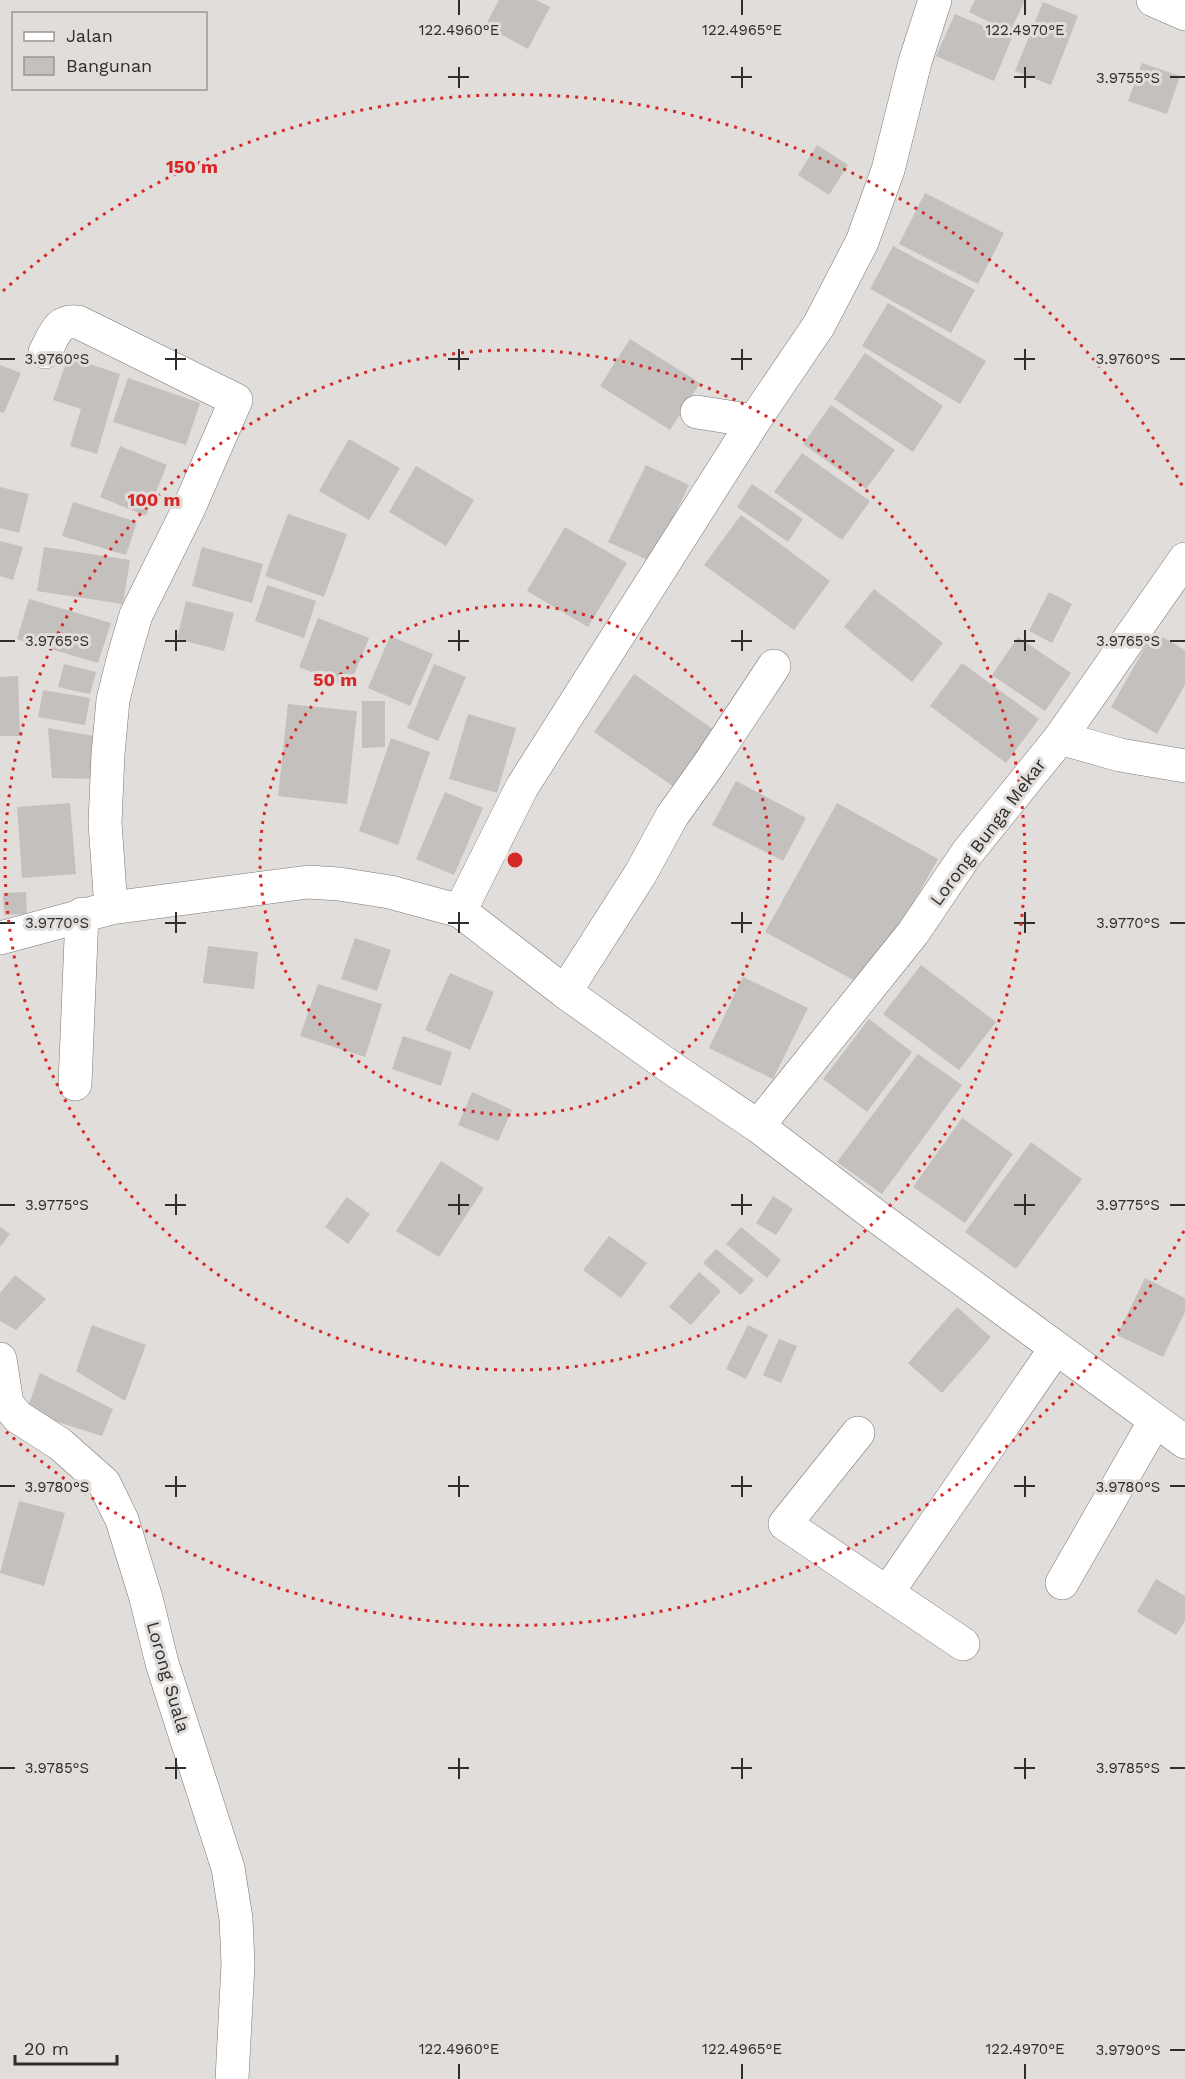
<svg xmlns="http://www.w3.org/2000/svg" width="1185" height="2079" viewBox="0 0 1185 2079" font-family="'Work Sans',sans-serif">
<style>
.building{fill:#c3c0bd}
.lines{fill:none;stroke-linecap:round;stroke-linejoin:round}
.minor-casing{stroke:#7a7875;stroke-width:34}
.minor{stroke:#fff;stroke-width:33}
.ticks{fill:none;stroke:#2f2e2d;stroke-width:2}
.ring{fill:none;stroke:#d62828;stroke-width:3;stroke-dasharray:3 6}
.labels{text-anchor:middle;stroke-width:6;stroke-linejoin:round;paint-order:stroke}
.street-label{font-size:18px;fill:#2f2e2d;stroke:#e0ddda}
.ticks-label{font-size:15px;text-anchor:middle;fill:#2f2e2d;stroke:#e0ddda;stroke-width:6;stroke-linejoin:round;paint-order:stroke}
.centre{fill:#d62828;stroke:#e0ddda;stroke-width:3}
.ring-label{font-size:18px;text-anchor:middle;font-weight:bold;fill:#d62828;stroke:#e0ddda;stroke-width:6;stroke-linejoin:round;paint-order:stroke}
</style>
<rect width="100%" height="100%" fill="#e0ddda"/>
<path class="building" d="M499,0H536L550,7L528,49L485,26Z
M975,0H1025L1010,32L969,12Z
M1043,2L1078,16L1051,85L1015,71Z
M955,14L1012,38L994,81L936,56Z
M1142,63L1180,76L1167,114L1128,101Z
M817,145L848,165L829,195L798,175Z
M925,193L1004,233L978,284L899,244Z
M893,246L975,290L951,333L870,289Z
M888,303L986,361L960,404L862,346Z
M630,339L700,383L670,430L600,386Z
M865,353L943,406L913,452L834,399Z
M68,357L120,374L97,454L70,446L81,409L53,400Z
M0,365L21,373L4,413L0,412Z
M128,378L200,403L186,445L113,422Z
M831,405L895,450L866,489L803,444Z
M349,439L400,468L369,520L319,491Z
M120,446L167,465L146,516L100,497Z
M802,453L870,501L842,540L774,492Z
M646,465L689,485L652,562L608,542Z
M416,466L474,500L446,546L389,512Z
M752,484L803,519L788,542L737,507Z
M0,487L29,494L19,533L0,528Z
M73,502L137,522L126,555L62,536Z
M288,514L347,534L324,597L265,576Z
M741,515L830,581L794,630L704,565Z
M565,527L627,563L588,627L527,591Z
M0,541L23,547L13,580L0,576Z
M44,547L130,560L123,604L37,591Z
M202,547L263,564L252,603L192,586Z
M267,585L316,601L304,638L255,621Z
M874,589L943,643L912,682L844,627Z
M1049,592L1072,604L1052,643L1029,631Z
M29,599L111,623L98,663L17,639Z
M186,601L234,613L224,651L177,639Z
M318,618L369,638L349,687L299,667Z
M1154,632L1185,650V685L1157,734L1111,707Z
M390,636L433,654L410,706L368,688Z
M1018,637L1071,673L1045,711L992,675Z
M962,663L1039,719L1006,763L930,706Z
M64,664L96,672L90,694L58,687Z
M434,664L466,677L438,741L407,728Z
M634,674L717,732L677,789L594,732Z
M18,676L20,736H0V677Z
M43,690L90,698L85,725L38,717Z
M362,701H385V747L362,748Z
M288,704L357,711L347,804L278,796Z
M468,714L516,728L497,793L449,779Z
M48,728L94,736L98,779L52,778Z
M391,738L430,752L398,845L359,831Z
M736,781L806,818L783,861L712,825Z
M445,792L483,808L454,875L416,859Z
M70,803L76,874L22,878L17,807Z
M837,803L938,859L866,987L765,932Z
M26,892L27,914L4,915L3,893Z
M355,938L391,950L377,991L341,979Z
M208,946L258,952L254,989L203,983Z
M921,965L996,1022L959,1070L883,1014Z
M450,973L494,992L470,1050L425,1030Z
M743,977L808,1008L773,1079L709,1048Z
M318,984L382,1004L365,1057L300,1036Z
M869,1019L912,1052L867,1112L823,1079Z
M403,1036L452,1052L441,1086L392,1069Z
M918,1054L962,1085L882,1194L837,1162Z
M472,1092L512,1110L498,1141L458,1125Z
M962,1118L1013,1154L965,1223L913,1187Z
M1031,1142L1082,1179L1016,1269L965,1232Z
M441,1161L484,1188L439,1257L396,1231Z
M773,1196L793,1209L776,1235L756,1223Z
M347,1197L370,1214L348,1244L325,1227Z
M0,1227L10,1234L0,1247Z
M741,1227L781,1260L767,1278L726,1244Z
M609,1236L647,1263L621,1298L583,1270Z
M716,1249L754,1280L741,1295L703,1263Z
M699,1272L721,1291L691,1325L669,1307Z
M15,1275L46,1299L16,1330L0,1321V1293Z
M1145,1278L1185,1298V1312L1163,1357L1117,1335Z
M957,1307L991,1337L942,1393L908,1363Z
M92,1325L146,1345L125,1401L76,1371Z
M748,1325L768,1335L746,1379L726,1369Z
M779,1339L797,1346L781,1383L763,1375Z
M40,1373L113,1409L102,1436L26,1412Z
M19,1501L65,1513L44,1586L0,1573Z
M1156,1579L1185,1596V1621L1176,1635L1137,1612Z"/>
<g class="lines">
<defs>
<path id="minor" d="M1153,0L1185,14
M45,352C54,336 57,319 78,322L236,400L188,510L136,615L124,656L113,700L108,754L105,823L111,908
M697,412L754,421
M1060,738L1120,755L1185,766
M460,911L522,787L754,421L819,325L862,242L888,170L915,62L935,0
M0,938L111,908L308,882L339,884L390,892L460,911L565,992L673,1069L758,1126L876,1216L1185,1442
M565,992L641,873L672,816L707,767L774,666
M75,1084L82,914
M758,1126L913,933L967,853L1060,738L1185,559
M0,1359L7,1404L18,1417L60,1444L104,1483L122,1520L146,1598L162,1663L228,1868L236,1919L238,1964L232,2079
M858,1433L785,1524L963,1644
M1062,1583L1155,1421
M887,1593L1056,1348"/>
</defs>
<use href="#minor" class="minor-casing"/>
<use href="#minor" class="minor"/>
</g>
<path class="ticks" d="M459,0V15M742,0V15M1025,0V15M459,67V88M742,67V88M1025,67V88M448,77H469M731,77H752M1014,77H1035M1170,77H1185M176,349V370M459,349V370M742,349V370M1025,349V370M0,359H15M165,359H186M448,359H469M731,359H752M1014,359H1035M1170,359H1185M176,630V651M459,630V651M742,630V651M1025,630V651M0,641H15M165,641H186M448,641H469M731,641H752M1014,641H1035M1170,641H1185M176,912V933M459,912V933M742,912V933M1025,912V933M0,923H15M165,923H186M448,923H469M731,923H752M1014,923H1035M1170,923H1185M176,1194V1215M459,1194V1215M742,1194V1215M1025,1194V1215M0,1205H15M165,1205H186M448,1205H469M731,1205H752M1014,1205H1035M1170,1205H1185M176,1476V1497M459,1476V1497M742,1476V1497M1025,1476V1497M0,1486H15M165,1486H186M448,1486H469M731,1486H752M1014,1486H1035M1170,1486H1185M176,1758V1779M459,1758V1779M742,1758V1779M1025,1758V1779M0,1768H15M165,1768H186M448,1768H469M731,1768H752M1014,1768H1035M1170,1768H1185M1170,2050H1185M459,2064V2079M742,2064V2079M1025,2064V2079"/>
<g class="ring">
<circle cx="515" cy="860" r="255"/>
<circle cx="515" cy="860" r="510"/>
<path d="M1184 1231A765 765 0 0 1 3 1429M3 291A765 765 0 0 1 1184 489"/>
</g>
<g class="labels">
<g class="street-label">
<text transform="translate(988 832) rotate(-53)" y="6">Lorong Bunga Mekar</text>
<text transform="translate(168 1677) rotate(74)" y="6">Lorong Suala</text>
</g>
</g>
<g class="ticks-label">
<text x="459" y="35">122.4960°E</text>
<text x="742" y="35">122.4965°E</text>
<text x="1025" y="35">122.4970°E</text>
<text x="1128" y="83">3.9755°S</text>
<text x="57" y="364">3.9760°S</text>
<text x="1128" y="364">3.9760°S</text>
<text x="57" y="646">3.9765°S</text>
<text x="1128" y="646">3.9765°S</text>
<text x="57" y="928">3.9770°S</text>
<text x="1128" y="928">3.9770°S</text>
<text x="57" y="1210">3.9775°S</text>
<text x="1128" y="1210">3.9775°S</text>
<text x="57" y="1492">3.9780°S</text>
<text x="1128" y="1492">3.9780°S</text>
<text x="57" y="1773">3.9785°S</text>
<text x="1128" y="1773">3.9785°S</text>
<text x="459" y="2054">122.4960°E</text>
<text x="742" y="2054">122.4965°E</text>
<text x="1025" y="2054">122.4970°E</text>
<text x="1128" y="2055">3.9790°S</text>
</g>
<circle cx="515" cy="860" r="9" class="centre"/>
<g class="ring-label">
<text x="192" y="173">150 m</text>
<text x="154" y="506">100 m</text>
<text x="335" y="686">50 m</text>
</g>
<rect x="12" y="12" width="195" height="78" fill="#e0ddda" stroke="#999795" stroke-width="1.5"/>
<rect x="24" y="32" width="30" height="9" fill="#ffffff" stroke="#999795" stroke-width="1.5"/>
<text x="66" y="42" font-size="18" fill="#2f2e2d">Jalan</text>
<rect x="24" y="57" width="30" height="18" fill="#c3c0bd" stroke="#999795" stroke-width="1.5"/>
<text x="66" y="72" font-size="18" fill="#2f2e2d">Bangunan</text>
<path d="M15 2055v9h102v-9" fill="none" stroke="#2f2e2d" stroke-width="3"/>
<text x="24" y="2055" font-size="18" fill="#2f2e2d" stroke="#e0ddda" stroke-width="4.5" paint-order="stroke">20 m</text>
</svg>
